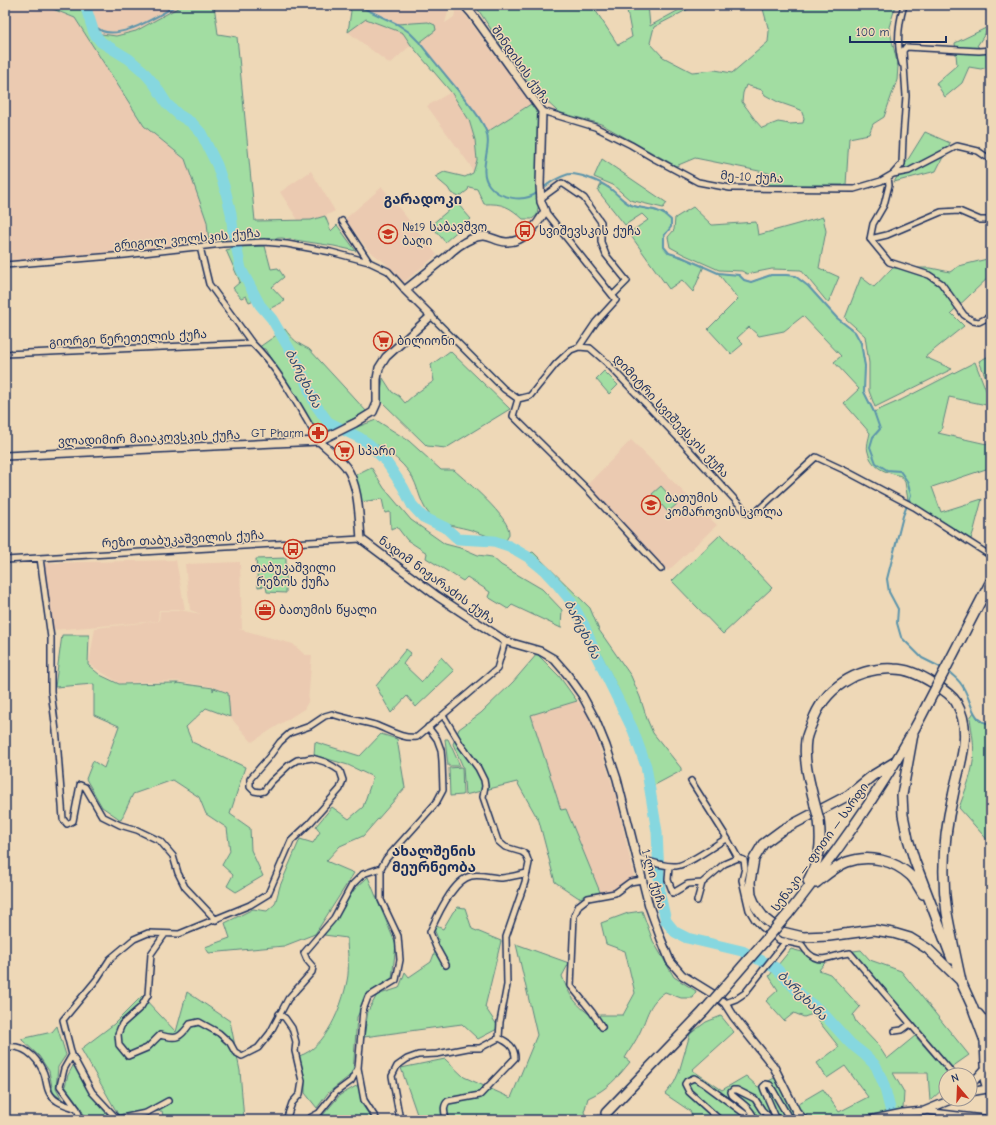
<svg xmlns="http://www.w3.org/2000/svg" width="996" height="1125" viewBox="0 0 996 1125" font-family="'Comic Neue','Noto Sans Georgian',sans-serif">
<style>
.built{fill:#ebcab1}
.green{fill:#a2dda2;stroke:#5e8680;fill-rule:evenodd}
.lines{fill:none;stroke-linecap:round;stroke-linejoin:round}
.stream{stroke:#5b94ab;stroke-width:2}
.river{stroke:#86d7df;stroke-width:11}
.highway-tunnel{stroke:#c4b6a5;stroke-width:9;stroke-dasharray:9 4.5;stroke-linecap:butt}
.street-casing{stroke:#1b2f5e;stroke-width:8}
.secondary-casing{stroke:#1b2f5e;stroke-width:10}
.highway-casing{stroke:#1b2f5e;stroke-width:12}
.street{stroke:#eed8b7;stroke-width:5}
.secondary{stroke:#eed8b7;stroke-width:7}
.highway{stroke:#eed8b7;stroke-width:9}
.highway-bridge-casing{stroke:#1b2f5e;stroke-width:12;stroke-linecap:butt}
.highway-bridge{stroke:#eed8b7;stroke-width:9}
.labels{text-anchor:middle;stroke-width:3;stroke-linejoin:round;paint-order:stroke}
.street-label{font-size:12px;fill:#1b2f5e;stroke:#eed8b7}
.poi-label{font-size:12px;fill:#1b2f5e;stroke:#eed8b7;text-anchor:start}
.water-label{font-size:13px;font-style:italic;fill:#2b4871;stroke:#eed8b7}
.quarter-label{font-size:14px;font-weight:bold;fill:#1b2f5e;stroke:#eed8b7}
</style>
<rect width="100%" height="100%" fill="#eed8b7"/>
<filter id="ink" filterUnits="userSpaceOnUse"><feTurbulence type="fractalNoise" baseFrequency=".025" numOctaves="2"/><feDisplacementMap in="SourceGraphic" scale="8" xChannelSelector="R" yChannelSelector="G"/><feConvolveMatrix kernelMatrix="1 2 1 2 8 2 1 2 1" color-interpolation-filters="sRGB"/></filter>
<g filter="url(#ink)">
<path class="built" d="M5,5H43L75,18L144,126L185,159L207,222L209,244L5,261Z
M85,5H183L136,31L116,36L94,33Z
M357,5H450L445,23L454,17L457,6L463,12L531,104L487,132L479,117L419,42L435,30L434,25L428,22L397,24Z
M366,19L403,33L411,45L390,64L348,32Z
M451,92L469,120L475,140L477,160L473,173L470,165L427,106Z
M311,171L335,211L325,216L311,220H298L280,192Z
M382,187L437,255L403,283L384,262L368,250L345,219Z
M631,440L717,525L668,571L587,485Z
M176,560L185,610H159L158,621L53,630L44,563Z
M240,562L242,629H239L293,644L305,655H312L308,702L304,709L252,742L230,717L228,693L214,687L176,681L119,683L89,664L95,628L159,621L160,611H185L201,614L190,610L185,564Z
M577,701L586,711L605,762L615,793L635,880L620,889L605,893L600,892L566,809L561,811L530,715Z"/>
<path class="green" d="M43,5H85L94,33L116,36L136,31L183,5H214L218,34L237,37L255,221L311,220L325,216L331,231L337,225L356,251L334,246L282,238L241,240L233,231L223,242L209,244L207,222L185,159L144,126L75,18Z
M347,5H357L397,24L428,22L435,25L436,30L419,43L479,117L487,132L531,104L539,116V203L537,215L532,219H523C510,207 503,203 484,204L477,189L469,187L468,190L459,197L451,193L448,188L435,177L444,172L465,177L473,173L477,160L475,140L469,120L451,92L411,45L403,33L366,19L348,32L351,11Z
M475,5H592L618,45L632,37L626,5H648L650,26L688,5H696L654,27L650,43L663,57L692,72L715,70L732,73L768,42L769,31L762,5H896L889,27L898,67L897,80L884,117L873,124L869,134L849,138L846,185H768L769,173L695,158L676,166L601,124L558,112L540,95L514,64ZM746,85L762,90L765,95L778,102L801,110L804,118L803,123L790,124L778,122L762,128C754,120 749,110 742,102L743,93Z
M990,26L977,46L991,54V66L981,69L969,67L962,83L945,97L936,83L957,65L955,43Z
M925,132L950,143L936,171L894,182Z
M602,159L667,203L663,208L630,200L613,185L594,177Z
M601,184L609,187L622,199L631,205L664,213L671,220V227L664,236V247L669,253L704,266L693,292L682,280L669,289L629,233L648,220L642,214L625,225L598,191Z
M457,203L471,219L445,242L431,225Z
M693,207L712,225L756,222L758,235L823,217L826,231L819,268L839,277L828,303L801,270L772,269L747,274L742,271L719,270L683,254L670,247L668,237L674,230L675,218Z
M265,246L271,269L278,268L284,277L272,287L285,301L265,311L257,299L249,302L246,296L241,298L233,288L240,282L226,250L239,247Z
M991,258V275L951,313L964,326L925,357L952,369L875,407L869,391V363L865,336L845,318L861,277L874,287L892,268H931L950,272L959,266Z
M718,273L739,275L744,280L751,282L771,275H786L795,276L808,286L837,318L855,332L861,343L865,366L864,392L874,412L901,400L975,362L991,403V406L949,397L941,431L938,433L991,445V460L989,468L932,487L941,512L982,499L974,530L971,539L908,500L905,482L901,476C886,472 872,469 868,452C866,447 869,438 870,433L844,403L859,389L834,362L841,356L803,316L784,331L759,336L749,327L737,338L743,344L731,354L708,329L738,299Z
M285,329C292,339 298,344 309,349L367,412L317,436L265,349L258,348Z
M450,351L510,409L446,448L427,446L380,400L383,378L392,392L399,396L405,403C414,394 424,388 434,381L431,365Z
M991,355V390L979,361Z
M604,371L618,385L609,394L596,379Z
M376,420L409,441L441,470H454C466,481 511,518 509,534C509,536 506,540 505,542C494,538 482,534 471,530C461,527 444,525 435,519C419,509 420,486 409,472C394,452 371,441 349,430Z
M371,467L384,488L411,520L445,544L464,549L478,555L492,557L501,565L542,589L562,610L561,628L512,605L508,609L488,597L490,592L467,577L463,581L426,558L427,553L407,540L397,527L391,529L390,512L385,513L382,499L360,502L355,475Z
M661,486L677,504L668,512L652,494Z
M721,534L772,588L723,634L672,581Z
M533,552L590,608L599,630L631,676L640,697L647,719L653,733L681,768V771L651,787L649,769L636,729L618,689L574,599L527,554Z
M286,558V593L267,592L266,586L258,587L256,559Z
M62,635H89L88,665L100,675L119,684L177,683L176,685L177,683L213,688V691L214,688L228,693L230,717L206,708L186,727L192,742L245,767L230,814L250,828L251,850L263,876L236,892L227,886L233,875L222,865L230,851L227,828L206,814L199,797L173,780L133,794L121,820L102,807L86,779L93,761L104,768L119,726L94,715V684L55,687Z
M406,649L411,653L403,664L422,682L441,657L454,671L416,707L407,696L391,713L376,686Z
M537,654L559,676L577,701L531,715L561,810L566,809L600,892L579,898L555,882L539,821L517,782L465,795L463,767L453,744L459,729L481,713L513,682Z
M974,712L979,721L991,724V844L959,808C964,793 971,778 973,762C975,748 972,732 970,718Z
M381,734L397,739L405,788L363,836L340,846L326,861L354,873L315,934L284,946L209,953L205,947L230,938L225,923L253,909L267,911L275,904L280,886L300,839L313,843L320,832L316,826L332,807L349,819L363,807L373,777L348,765L314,755L315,742L360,756Z
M445,739H448L460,766H448Z
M462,767L463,795L450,796L449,768Z
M368,877L396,945L392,978L370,992L357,1017L353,1073L328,1093L317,1108L305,1093V1078L299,1056C326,1048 342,1006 347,981C350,968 347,950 347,938L324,935L354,890Z
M458,907L465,908L472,929L501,941L485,1007L499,1028L478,1039L462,1024L364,1037L368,1011L377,995L399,988L405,972L409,977L431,962L439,941L432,924L443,929L453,912Z
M642,911L653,941L674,977L696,991L693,998H681L665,992C648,1004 648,1015 640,1032C636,1041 630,1049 625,1058L630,1062C617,1078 608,1089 588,1098L584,1112L588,1120H510L509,1118L507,1120H419L401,1068L445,1059L464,1077L511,1098L537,1035L516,944L569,963L562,976C569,996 576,1005 593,1017L600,1015H623L635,993L625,951L606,944L601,923L628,913Z
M791,949L828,959L819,970L830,974L860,1007L853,1015L856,1022L878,1045L887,1059L915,1036L950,1075H946V1086L930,1101L928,1073H893L904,1092L903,1109L855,1120H804L794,1106L823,1089L839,1112L868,1097L845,1066L827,1078L817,1063L839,1047L813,1014L804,1017L794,1013L784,1021L766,1001L778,990L769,976Z
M861,950L870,960L901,971L969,1055L952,1067L853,951Z
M187,992L230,1021L240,1071L244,1120H164L162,1111L119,1116L81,1049L114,1024L142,996L176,1032Z
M721,1016L734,1032L692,1070L722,1090L746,1076L758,1087L776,1077L801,1120H697L692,1116L690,1111L665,1094L674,1083L679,1072L690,1034L706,1022Z
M57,1026L66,1055L58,1067L56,1088L63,1101L53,1092L49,1071L39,1056L21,1039L52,1032Z
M74,1064L91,1095L112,1120H86L81,1108L65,1086L68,1075Z
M360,1084L363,1106L373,1120H315L323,1115L340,1095Z"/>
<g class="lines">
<path class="stream" d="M357,5L397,24L409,32L419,42C433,60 448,78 462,95C470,106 481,117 486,131C493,148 477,169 489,185C499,199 525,203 538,192
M89,17C91,19 92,23 94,25C112,47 159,15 177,5
M542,189C549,183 557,178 566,175C575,171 601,182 609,188C617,193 623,202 631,205C647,211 657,206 671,220V227L664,236V247L669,253L682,257L718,273L739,275L744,280L751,282L771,275H786L795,276L808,286L837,318L855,332L861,343L865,366L864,392L874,412L880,429L873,437L870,447L876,463L887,470L900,471L907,481L911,495L903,516L887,579L889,592L898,609L897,623L901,637L922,658L942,668
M948,671C952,675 958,679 961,684C972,698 970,722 991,724"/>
<path class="river" d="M85,5L94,33L101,42L129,59L143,71L155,85L167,104L179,115L192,123L201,133L217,165L225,189L231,213L233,231L241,269L260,305L272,319L298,364L315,404L328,422L360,438L369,444L385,460L403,487L412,505L423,517L446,528L458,539L494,541L509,546L528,557L544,570L557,584L571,601L584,625L596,655L633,730L646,766L657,832L660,895L666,921L675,932L687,938L742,951L776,968L806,1000L822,1012L850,1043L865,1055L876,1066L884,1085L893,1120"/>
<path class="highway-tunnel" d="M599,1120L606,1113"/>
<defs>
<path id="street" d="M902,64C896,44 898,25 904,5
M542,111L595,127L631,145L655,159L698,182L730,188L854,189L881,181L893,174L902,164L903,138L906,96L903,51L906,47L979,51L991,50
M893,174L909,171L957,146L978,151L991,160
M888,177L889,185L884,205L873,224L870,239L889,262L929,275L941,283L964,315L973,321L979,322L991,316
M540,199L562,183L584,198L601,222V242L606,255L627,281L613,295
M545,211L616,300L596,322L579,347
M342,221L369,262
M870,239L887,235L941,212L959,211L980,220H986
M200,247L209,284L252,343C280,370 299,408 319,441
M5,265L125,255L223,244L264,242L287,244L331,252L369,262L388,271L405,290
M991,274V282
M431,316L504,389L518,399L530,396L556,364L571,350L579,347L590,348L606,362L683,443L747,513L751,514L756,512L816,457L846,471L914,507L991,556
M5,354L252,343
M518,399L513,416L588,490L661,569
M40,558L51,638V691L57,739L63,819L67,824L73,821L80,785L85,787L102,816L120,825L137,830L160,841L173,856L178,873L185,887L216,920
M5,560L361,539
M443,715L461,745L478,768L484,780L485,786L483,797L498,841L505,847L522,852L526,855L529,863L525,882L506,937L507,985L500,1022L499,1038
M691,781L727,838L738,858L744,860L745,868L742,880L749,910L755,920L762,927L779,940L802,945C817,969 829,955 850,953L954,1075
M636,857C648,861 663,867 676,866C688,865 715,845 727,838
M669,866L668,880L673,893L688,884L702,883
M697,901L702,883L724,864L738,858
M165,934L151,954L148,995L141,1007L122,1024L118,1034L119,1045L128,1056L147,1048L160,1035C177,1040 180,1038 190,1024L199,1022L219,1033L230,1043L235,1052L242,1056L258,1048L270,1033L288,999L312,972L313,967L307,960L304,953L334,918L352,885L363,874L381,868
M446,965L436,947L430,932C437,916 453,880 471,876C481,874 492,878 502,878C510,877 519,875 527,873
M725,1003L736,999L745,993L786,941
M279,1014L285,1018L292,1028L296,1042L295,1051L298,1064L302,1081L300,1094L292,1103L286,1120
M602,1027L592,1012L571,986L574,916L579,905L588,898L615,893L630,882L642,880
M895,1031L902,1030L910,1024
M5,1048C22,1043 36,1056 43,1071C46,1077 46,1086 49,1092C54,1103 67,1105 77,1109
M72,1055L64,1069L60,1086L77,1109L81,1120
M925,1111L991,1119
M117,1119L146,1113L168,1101
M118,1120L92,1092L72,1055L63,1020L97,979L110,959L134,939L148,933L179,934L250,905L268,894L291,841L310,823L340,789L343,780L340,771L334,767L325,762L312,758L306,759L297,760L289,765L271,782L264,791L260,792L254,791L250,787V779L269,757L280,742L290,733L310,726L325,716L332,714C346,719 361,721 375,725C389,730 402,739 417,737L497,669L505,641
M306,1120L319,1113L336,1092L351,1081L358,1068
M377,1120L364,1100L358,1068L363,1010L368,997L396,980L400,960L398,936L381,900V868L386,859L436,803L443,790L442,761L441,750L437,739L428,727
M400,1120L392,1076L397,1066L407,1059L418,1055L437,1054L468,1048H480L499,1038C508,1042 515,1047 515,1058L480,1095L448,1101C442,1106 445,1113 446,1120
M720,1120L689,1092L685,1084L687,1081L694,1078L703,1083L745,1114L748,1120
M754,1120C754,1110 739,1101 732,1095L731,1092L733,1090H737L755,1099L762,1110L768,1116L769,1120
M777,1120L764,1090L763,1087L766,1084L770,1085L790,1120"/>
<path id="secondary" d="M319,441C328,449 338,457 346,467C359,485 359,517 361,539L437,596L505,641L540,651L554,659L567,674L582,695L595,719L606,746L617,779L649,906L661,939L670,961L682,975L716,996L725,1003L734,1017L774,1067L796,1111L804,1120
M5,456L319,441L355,423L373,412L377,403V379L379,368L386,357L431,316L405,290C419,279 432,268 446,257C453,250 461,243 471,239C488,231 492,241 506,242C524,243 538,224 545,211L541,202L540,185L542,111L472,14L464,5
M991,1058C981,1069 982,1083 991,1093
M970,1084L975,1080L984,1070
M970,1092L987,1089
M869,1120L903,1113L924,1111L953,1099"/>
<path id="highway" d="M913,734L902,795L903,815L908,839L915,862L952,959
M895,762L872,776L849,795L782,830L763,844L754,859L750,882L751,895L756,907L765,919L782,932L803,937L829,936L874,930L893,933L910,938L928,949L961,981
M815,805C810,784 803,762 806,740C807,734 810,728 812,723C824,688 857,667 894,669C907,669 922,676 933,683C941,688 951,694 956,702C974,733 959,764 953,796C944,834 941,874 947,913C951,935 956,958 961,981
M808,881C820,858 822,846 819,820
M816,883C826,875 836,866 847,862C869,854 894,860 911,876C916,881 919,888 923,894
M788,914C805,893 820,872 836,851C870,804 902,755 928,703
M958,975L972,1006L985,1041L986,1065
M978,1014L991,1030
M606,1113L704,1011"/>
</defs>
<use href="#street" class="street-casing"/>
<use href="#secondary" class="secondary-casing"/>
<use href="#highway" class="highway-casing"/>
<use href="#street" class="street"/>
<use href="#secondary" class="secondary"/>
<use href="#highway" class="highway"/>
<defs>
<path id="highway-bridge" d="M928,703L991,581
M815,805L819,820
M704,1011L788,914"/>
</defs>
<use href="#highway-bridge" class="highway-bridge-casing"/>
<use href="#highway-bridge" class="highway-bridge"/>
</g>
</g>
<defs>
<symbol id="bus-ring" viewBox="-11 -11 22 22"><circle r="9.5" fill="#eed8b7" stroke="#c8321e" stroke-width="1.5"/><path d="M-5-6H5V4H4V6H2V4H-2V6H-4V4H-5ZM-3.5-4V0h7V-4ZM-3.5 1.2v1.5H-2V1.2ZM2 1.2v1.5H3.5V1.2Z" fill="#c8321e"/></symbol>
<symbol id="school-ring" viewBox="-11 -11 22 22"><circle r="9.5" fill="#eed8b7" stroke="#c8321e" stroke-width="1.5"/><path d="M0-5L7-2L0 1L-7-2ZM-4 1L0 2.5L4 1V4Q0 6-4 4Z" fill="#c8321e"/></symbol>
<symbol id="supermarket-ring" viewBox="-11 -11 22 22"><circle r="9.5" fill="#eed8b7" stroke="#c8321e" stroke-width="1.5"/><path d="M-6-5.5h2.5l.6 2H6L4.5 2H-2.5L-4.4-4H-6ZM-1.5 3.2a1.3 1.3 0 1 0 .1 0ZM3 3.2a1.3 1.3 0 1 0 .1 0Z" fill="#c8321e"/></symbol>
<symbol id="pharmacy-ring" viewBox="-11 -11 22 22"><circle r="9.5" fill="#eed8b7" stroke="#c8321e" stroke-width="1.5"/><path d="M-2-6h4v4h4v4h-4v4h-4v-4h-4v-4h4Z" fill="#c8321e"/></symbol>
<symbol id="office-ring" viewBox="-11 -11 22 22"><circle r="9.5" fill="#eed8b7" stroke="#c8321e" stroke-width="1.5"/><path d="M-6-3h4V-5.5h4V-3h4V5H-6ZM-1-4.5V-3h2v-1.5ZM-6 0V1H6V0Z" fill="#c8321e"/></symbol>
</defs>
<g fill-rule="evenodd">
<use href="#bus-ring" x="514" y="220" width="22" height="22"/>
<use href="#school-ring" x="377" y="223" width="22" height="22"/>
<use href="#supermarket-ring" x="372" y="330" width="22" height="22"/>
<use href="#pharmacy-ring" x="307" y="422" width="22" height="22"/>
<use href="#supermarket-ring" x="333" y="440" width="22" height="22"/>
<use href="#school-ring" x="640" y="494" width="22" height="22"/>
<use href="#bus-ring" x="282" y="538" width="22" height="22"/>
<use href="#office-ring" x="254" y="599" width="22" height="22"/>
</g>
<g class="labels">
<g class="street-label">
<text transform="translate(521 65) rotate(55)" y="4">შინდისის ქუჩა</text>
<text transform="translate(752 177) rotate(3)" y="4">მე-10 ქუჩა</text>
<text transform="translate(187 239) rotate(-5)" y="4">გრიგოლ ვოლსკის ქუჩა</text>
<text transform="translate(128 338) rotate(-3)" y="4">გიორგი წერეთელის ქუჩა</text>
<text transform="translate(671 416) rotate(47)" y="4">დიმიტრი სვიშევსკის ქუჩა</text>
<text transform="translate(149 438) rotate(-2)" y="4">ვლადიმირ მაიაკოვსკის ქუჩა</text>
<text transform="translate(183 539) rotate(-3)" y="4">რეზო თაბუკაშვილის ქუჩა</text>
<text transform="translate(437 580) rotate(36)" y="4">ნადიმ ნიჟარაძის ქუჩა</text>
<text transform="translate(820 847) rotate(-54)" y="4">სენაკი — ფოთი — სარფი</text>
<text transform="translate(654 879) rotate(74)" y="4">1-ლი ქუჩა</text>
</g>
<g class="poi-label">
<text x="402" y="231">№19 საბავშვო<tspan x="402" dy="14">ბაღი</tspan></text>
<text x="539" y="235">სვიშევსკის ქუჩა</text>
<text x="397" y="345">ბილიონი</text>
<text x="304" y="437" text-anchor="end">GT Pharm</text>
<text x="358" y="455">სპარი</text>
<text x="665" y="502">ბათუმის<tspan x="665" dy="14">კომაროვის სკოლა</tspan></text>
<text x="293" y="572" text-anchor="middle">თაბუკაშვილი<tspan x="293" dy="14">რეზოს ქუჩა</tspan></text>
<text x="279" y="614">ბათუმის წყალი</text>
</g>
<g class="water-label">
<text transform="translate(304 378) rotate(63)" y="5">ბარცხანა</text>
<text transform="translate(583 629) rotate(63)" y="5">ბარცხანა</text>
<text transform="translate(803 995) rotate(45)" y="5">ბარცხანა</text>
</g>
<g class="quarter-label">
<text x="423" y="204">გარადოკი</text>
<text x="434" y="856">ახალშენის<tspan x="434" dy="16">მეურნეობა</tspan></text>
</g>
</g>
<rect width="996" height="1125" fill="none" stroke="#eed8b7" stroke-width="20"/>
<rect x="10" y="10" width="976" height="1105" fill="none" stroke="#1b2f5e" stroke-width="1.5" filter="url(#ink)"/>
<g transform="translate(958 1087) rotate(341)"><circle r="19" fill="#eed8b7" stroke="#9a9493"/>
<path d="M0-3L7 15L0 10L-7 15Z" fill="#c8321e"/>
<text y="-6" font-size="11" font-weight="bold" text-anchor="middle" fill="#1b2f5e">N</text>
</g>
<path d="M850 36v6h96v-6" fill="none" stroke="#1b2f5e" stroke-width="2"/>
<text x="856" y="36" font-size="12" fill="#1b2f5e" stroke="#eed8b7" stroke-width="3" paint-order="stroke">100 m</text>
</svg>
